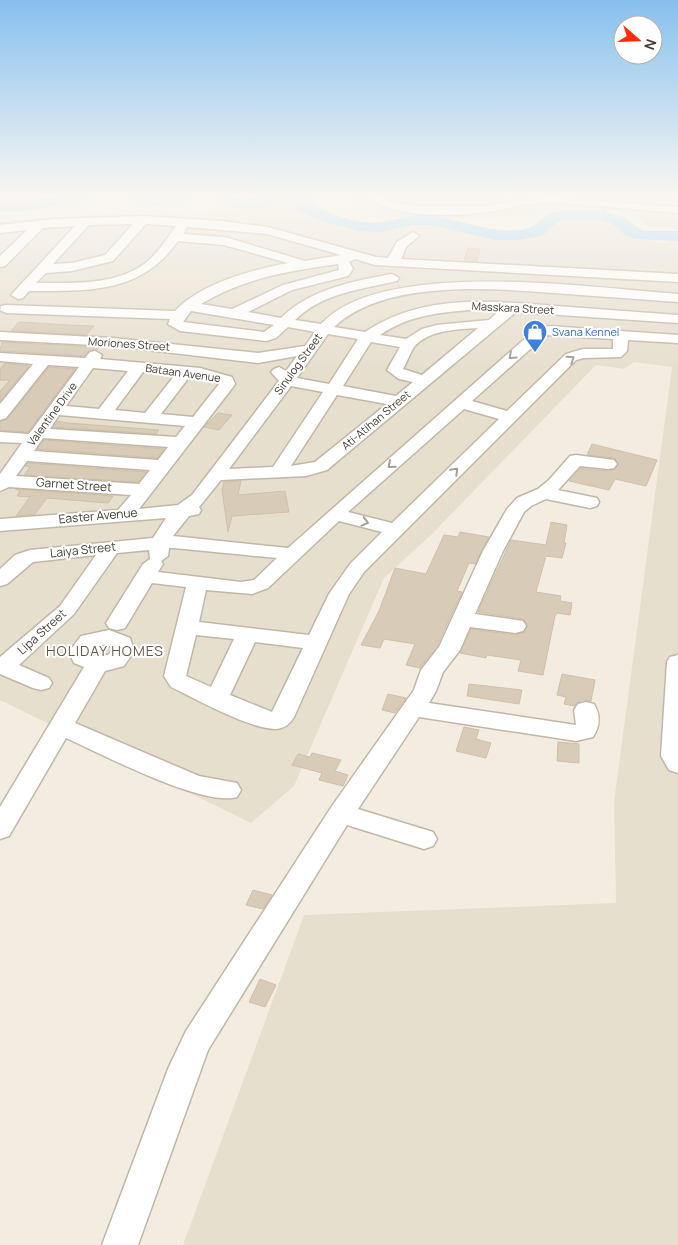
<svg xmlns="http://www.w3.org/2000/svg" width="678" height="1245" viewBox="0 0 678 1245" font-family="Manrope,sans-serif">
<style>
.residential{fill:#e7dfce}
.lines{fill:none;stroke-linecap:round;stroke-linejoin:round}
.stream{stroke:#95d1f7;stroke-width:3}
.river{fill:#95d1f7;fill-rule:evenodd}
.building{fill:#d8cbb8;stroke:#d0c0a8}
.minor-casing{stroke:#c1b7a6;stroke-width:3}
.minor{fill:#fff;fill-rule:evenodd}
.oneway{stroke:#a29e98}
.labels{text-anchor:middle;stroke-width:4;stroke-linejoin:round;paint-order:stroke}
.far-street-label{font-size:11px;fill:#443c31;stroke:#fff}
.far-shop-label{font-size:11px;fill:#366cbe;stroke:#fff;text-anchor:start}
.street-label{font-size:12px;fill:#443c31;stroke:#fff}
.neighbourhood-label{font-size:14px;letter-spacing:1px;fill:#685a47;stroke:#fff}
</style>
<rect width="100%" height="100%" fill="#f3ede1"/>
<path class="residential" d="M283,195L303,197L302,208L323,218L357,228L379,229L411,222H431L490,238H522L541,234L559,218L574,217L614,222L624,233L649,240L661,243L678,240V1245H183L304,915L616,903L614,802L672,367L634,362L624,369L596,365L431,535L384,578L294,786L251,823L0,700V221L155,210L189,215L227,209L244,210Z
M346,195H678V229L650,227L639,218L621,212L597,209L570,208L540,212L529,216L492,218L396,217L357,209Z"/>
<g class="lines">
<path class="stream" d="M602,215L607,195"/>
<path class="river" d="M59,195H95L88,200L25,211H0V201H25Z
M121,195H195L188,200L153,206L123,198Z
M213,195H231L242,200L264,195H286C272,213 227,214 213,195Z
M295,195H313V206C334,215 360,226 383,222C400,219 415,213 433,216C462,220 490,233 519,230C536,229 542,215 556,211L602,210L623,217L643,231H678V241L635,239L625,235L611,223L600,220H561L543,235L519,240H496L431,225H411L381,232L359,231L321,221L300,211L297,208L298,199Z"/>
</g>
<path class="building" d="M468,248L480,249L477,261H464Z
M19,322L68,325L94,326L86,335L11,331Z
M2,342L100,347L97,350H90L84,356L0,351Z
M5,363L29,366L0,401V391L10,380H0V369Z
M49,367L75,369L28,432L0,430V422L7,419Z
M218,413L232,415L219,430L204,427Z
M57,421L68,423L159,430L156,434L53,427Z
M44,440L164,449L157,458L37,449Z
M592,444L657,460L646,486L615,479L609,490L569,481L581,468L608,471L614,470L618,465L614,458L587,455Z
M28,463L146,472L138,482L24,475L30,467L25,466Z
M241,481L238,495L285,491L289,512L232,516L228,532L222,490L224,482Z
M15,489L113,496L108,503L47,498L35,514L16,516L30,497L17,496L20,491Z
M551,522L567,525L564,543H566L562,558L546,556L536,592L561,596L560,601L572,603L570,615L557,613L555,616L543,675L518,671L521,660L487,655L486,658L460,653L471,629L515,635L525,632L528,625L523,619L478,612L511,540L546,545Z
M460,532L489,537L475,564L469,563L457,591L462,592L437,646L420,668L406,665L415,644L384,639L380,648L361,645L379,611L395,568L426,574L444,535L458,537Z
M562,674L595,680L591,701L582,700L574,706L564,704L566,697L557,695Z
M469,684L522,690L519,704L467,696Z
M388,694L406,698L395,713L382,710Z
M464,727L479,730L476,739L491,743L486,758L456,751Z
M558,742L579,744V763L557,761Z
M312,753L341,760L335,771L348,775L343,786L319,780L322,773L292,765L298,754L310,757Z
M253,890L272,895L263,909L246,905Z
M260,979L276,985L265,1007L249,1002Z"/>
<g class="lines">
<defs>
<path id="minor" d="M368,195H380L395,203L424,206H481L546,197L678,207V213C634,210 589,204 545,203C526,203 507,209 489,212C459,216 389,220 368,195Z
M143,216L222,221L268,227L376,257L388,258L397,242L413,232L419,236L406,247L401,259L678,274V282L375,265L355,259L349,262L353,269L348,276L292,290L248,312L281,318C310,289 354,281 392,274L399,278L397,281C362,289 322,293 295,320L321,324C383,257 592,288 678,294V302C641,299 604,297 567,294C500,289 387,277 334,327L365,332C424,293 489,301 556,306C597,309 637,312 678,315V323L516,312L327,470L306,476L221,480L199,507L201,510L199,514L189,516L173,536L288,548L537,328L549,326L678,335V343L628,340L627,351L621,357L584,358L576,360L364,572L349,594L294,717C290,724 284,729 275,729C250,729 196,699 171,687L164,676L186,587L152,583L125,628L117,630L109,628L106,623L143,564L150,559L149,550L117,553L74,614L19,665L49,678L52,683L49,688L41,690L33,688L0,674V657L60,606L96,555L33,562L7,584L0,586V569L15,555L30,550L153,538L166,518L0,531V519L118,510L131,495L9,487L0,491V474L22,443L0,442V432L29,434L79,367L48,365L6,418L0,420V404L33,364L0,361V353L85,358L90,352L95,351L102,355L100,359L200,368L232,377L235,384L233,387L139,509L178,505L192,495L279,381L271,372L274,369L279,367L286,371L297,356L258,363L113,346L0,340V332L113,338L258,353L305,346L315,332L288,327L276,338L266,341L180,331L168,324L170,319L6,313L0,310L1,306L6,305L175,311C201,283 251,270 288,263L224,245L178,241C141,294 88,291 29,291L23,298L18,299L11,295L75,226L43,228L5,266L0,267V256L27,230L0,233V225L54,219ZM133,224L105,255L72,263L53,264L89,225ZM146,224L176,226C168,237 161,249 150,259C121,286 73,283 36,283L46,273L72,271L113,261ZM187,227L267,234L341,255L305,261L225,237L183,234ZM338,264L339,270L283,285L232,309L201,304C244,278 288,271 338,264ZM482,309L500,310L489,320L437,325L422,329L406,339L380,335C412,313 445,312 482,309ZM191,311L274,325L264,332L183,322ZM478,328L422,375L403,369C407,362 410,353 414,347C428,330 458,329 478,328ZM328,334L358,339L329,384L297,378ZM546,335L613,339V349H583L566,354L507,411L472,401ZM371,342L400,347L387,370L399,379L413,382L396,396L343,386ZM93,368L128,371L99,409L66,406ZM143,372L175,375L145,413L115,410ZM190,376L211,379L219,384L193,417L161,414ZM291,386L323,392L273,467L229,469ZM337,395L387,404L315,462L291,466ZM464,409L499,419L392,523L348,512ZM59,415L185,426L176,437L50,429ZM43,438L168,447L158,460L34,451ZM27,461L150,470L139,484L16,476ZM339,521L382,532L350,564L329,594L309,635L199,622L206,590L252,594L268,588ZM169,548H174L277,558L254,580L241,582L158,572L163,564L161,561L168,556ZM196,635L234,639L211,687L186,676ZM255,642L303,648L272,712L230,695Z
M576,455L614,460L617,464L614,468L608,469L580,466L558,490L597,498L599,502L597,506L590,508L546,499L531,506L524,512L503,551L475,614L523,621L526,626L523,631L515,633L470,627L460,650L443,672L436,691L429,703L576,725L574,710L578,704L586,702L594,704C601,716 600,726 593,737L576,741L419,717L358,809L433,832L437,839L433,846L424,849L347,825L208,1050L138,1245H102L168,1069L186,1031L332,806L414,690L421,670L439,647L483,551L507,509L517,498L538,489L549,480L570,456Z
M109,630L130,638L134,651L124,666L105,671L75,723L199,776L237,783L241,790L237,797C202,807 102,754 66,738L9,836L0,839V807L84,667L74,663L69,652L81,636ZM107,644L111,647L112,651L108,655L92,654L96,646Z
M678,655V773L669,770L661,756L667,662L670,657Z"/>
</defs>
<use href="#minor" class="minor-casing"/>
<use href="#minor" class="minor"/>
</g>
<defs><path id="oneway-chevron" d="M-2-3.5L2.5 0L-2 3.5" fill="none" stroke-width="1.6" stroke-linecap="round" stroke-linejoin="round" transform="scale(1.25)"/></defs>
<g class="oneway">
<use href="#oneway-chevron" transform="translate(512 356) rotate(138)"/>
<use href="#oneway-chevron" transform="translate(571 359) rotate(-35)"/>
<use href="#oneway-chevron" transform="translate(391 465) rotate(139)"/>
<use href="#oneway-chevron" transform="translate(455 471) rotate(-45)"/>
<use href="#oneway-chevron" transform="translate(365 522) rotate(15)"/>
</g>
<linearGradient id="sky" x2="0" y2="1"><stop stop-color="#87c0ee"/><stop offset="0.53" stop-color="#faf7f2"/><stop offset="1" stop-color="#faf7f2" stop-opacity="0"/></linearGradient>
<rect width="678" height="370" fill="url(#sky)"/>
<defs>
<symbol id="shop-pin" viewBox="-11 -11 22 30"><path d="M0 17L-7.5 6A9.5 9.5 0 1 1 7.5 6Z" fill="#3f7fe0" stroke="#fff"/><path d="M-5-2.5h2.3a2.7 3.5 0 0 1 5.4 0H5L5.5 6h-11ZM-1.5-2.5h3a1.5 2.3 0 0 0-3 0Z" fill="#fff"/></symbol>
</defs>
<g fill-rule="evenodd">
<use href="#shop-pin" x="521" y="318" width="28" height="38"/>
</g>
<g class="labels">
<g class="far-street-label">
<text transform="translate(513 308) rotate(3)" y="4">Masskara Street</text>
<text transform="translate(129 344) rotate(4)" y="4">Moriones Street</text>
<text transform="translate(298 364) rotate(-54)" y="4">Sinulog Street</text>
<text transform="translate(183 373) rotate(8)" y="4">Bataan Avenue</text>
<text transform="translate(52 414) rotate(-54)" y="4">Valentine Drive</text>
<text transform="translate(376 420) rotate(-40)" y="4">Ati-Atihan Street</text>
</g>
<g class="far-shop-label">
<text x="552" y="336">Svana Kennel</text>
</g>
<g class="street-label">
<text transform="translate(74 485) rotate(4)" y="4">Garnet Street</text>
<text transform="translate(98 516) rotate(-5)" y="4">Easter Avenue</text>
<text transform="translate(83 550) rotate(-6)" y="4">Laiya Street</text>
<text transform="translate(42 632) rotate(-42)" y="4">Lipa Street</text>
</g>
<g class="neighbourhood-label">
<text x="105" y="656">HOLIDAY HOMES</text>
</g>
</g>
<g transform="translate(638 40) rotate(110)"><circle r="24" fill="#ffffff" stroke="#b4b1ad"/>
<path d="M0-4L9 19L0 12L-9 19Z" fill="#ff2c0b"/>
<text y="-8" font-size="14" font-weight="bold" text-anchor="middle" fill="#443c31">N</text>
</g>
</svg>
